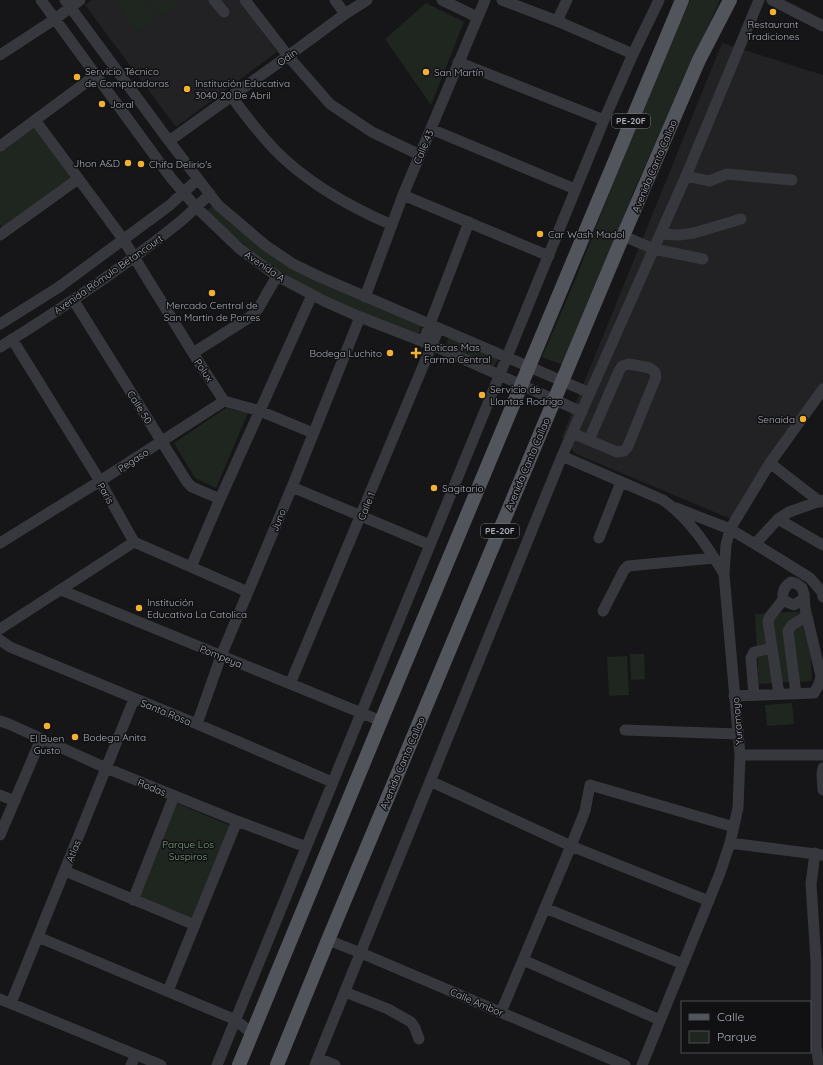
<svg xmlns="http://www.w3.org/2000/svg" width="823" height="1065" viewBox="0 0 823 1065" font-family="Quicksand,sans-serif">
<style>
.built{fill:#222225}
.green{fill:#1e261f}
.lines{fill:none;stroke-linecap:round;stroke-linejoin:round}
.minor{stroke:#37383d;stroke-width:11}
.major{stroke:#53555c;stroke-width:14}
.poi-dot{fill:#f2b134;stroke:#111113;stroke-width:1.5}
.labels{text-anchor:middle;stroke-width:3;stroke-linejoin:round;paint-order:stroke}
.shield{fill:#111113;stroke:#7b7e86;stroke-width:1}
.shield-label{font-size:9px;font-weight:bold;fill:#a8adb8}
.poi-label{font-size:10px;fill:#a8adb8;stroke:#111113;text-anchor:start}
.street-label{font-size:10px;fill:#a8adb8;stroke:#111113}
.park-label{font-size:10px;fill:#7fa381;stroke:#111113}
</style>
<rect width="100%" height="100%" fill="#161618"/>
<path class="built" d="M92,0H239L277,52L176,127L85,5Z
M722,43L823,75V399L731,519L576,454L562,437Z"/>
<path class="green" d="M115,0H145L157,18L136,32Z
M148,0H179L180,2L159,16Z
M690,0H720L636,186L563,365L542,357L576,278L643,107Z
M426,3L464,22L431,105L385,39Z
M33,125L71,178L2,227L0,224V150Z
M213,205L295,271L421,326L418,336L316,293L264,261L206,212Z
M449,337L499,358L494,367L445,347Z
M226,408L248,413L216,488L195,478L174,443Z
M808,611L812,681L759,684L755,614Z
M630,654H644L645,679L631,680Z
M627,656L629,695L609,696L607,657Z
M792,703L794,724L767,726L765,705Z
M174,802L231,826L191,922L135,899Z"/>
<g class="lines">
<path class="minor" d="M41,0L171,178L196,207L240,249L277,276L324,301L360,317L432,345L582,412
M65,0L169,141L218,205L265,245L293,264L320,277L590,393
M214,0L224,12
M245,0L288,56L330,104L372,132L420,155
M335,0L345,14
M442,0L477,17
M502,0L557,21L633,54
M772,0L823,26
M557,21L567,0
M0,55L55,19L80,0
M458,62L604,120
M232,97C245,115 259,133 274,149C307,183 350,207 392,225
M35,120L123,239L193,353L224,401L260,411L313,433
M431,129L575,189
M169,141L288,56L345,14L367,0
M0,146L96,75
M686,176L709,181L727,174L792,180
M403,195L549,256
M660,234L679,235L694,233L741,219
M0,235L78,179
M623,236L654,249L703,259
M365,297L403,195L485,0
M74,301L187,482L192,487L220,499
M0,324L59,287L170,205L198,179
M12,339L100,481L134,542L248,592
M423,342L469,222
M0,347C61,309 120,270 176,225C188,216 199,204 210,194
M193,353L250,317L258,309L277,276
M572,433L617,452L624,451L628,446L656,377L655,372L650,368L629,364L622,366L619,371L589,440
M562,456L663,500C689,518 708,547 724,574
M770,463L820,502
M292,487L430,545
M676,508L730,529L755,544L810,578L822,592L823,597
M778,519L823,545
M599,538L621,482
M0,543L100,481L224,401
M755,544L778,519L789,512L823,500
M191,567L220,499L312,295
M61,590L381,721
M603,611L624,570L628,566L714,558
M0,629L134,542
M0,640L10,647L197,724L332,782
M290,684L439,328
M779,694L768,621L771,615L783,600
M796,694L788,631L792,625L807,616
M754,695L751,658L754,652L772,648
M734,696L814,693L819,684L821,676L805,608L804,594L802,588L797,584L791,582C784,587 782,591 783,600L789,603L794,605L803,599
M0,721L9,724L106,768L237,821L306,847
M197,724L221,656L292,487L360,317
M625,730L738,734
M740,755H823
M823,768L822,774L823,790
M430,781L571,846L709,901
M0,795L15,801
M0,835L41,739
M730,843L823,855
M815,853L811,884L816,961V1046L819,1065
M65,871L195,925
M133,900L174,796
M545,908L683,964
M38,937L236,1020L252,1034
M328,940L361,953L625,1065
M523,960L660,1020
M168,991L237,821
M345,992L388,1009L411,1022L415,1028L419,1039
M0,999L161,1065
M11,1003L134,699
M501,1012L571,846L585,811L590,785L734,827
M318,1058L335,1065
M131,1065L136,1055
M217,1065L604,120L633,54L659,0
M315,1065L562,456L686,176L759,0
M642,1065L720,873L730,843L738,808L740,755L724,574L726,545L730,529L770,463L823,389"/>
<path class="major" d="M239,1065L381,721L682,0
M277,1065L328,940L623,236L699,60L730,0"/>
</g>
<g class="poi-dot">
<circle cx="773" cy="12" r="4"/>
<circle cx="426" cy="72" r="4"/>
<circle cx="77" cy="77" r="4"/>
<circle cx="187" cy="89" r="4"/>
<circle cx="102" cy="104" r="4"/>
<circle cx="128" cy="163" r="4"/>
<circle cx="141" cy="164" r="4"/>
<circle cx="540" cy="234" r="4"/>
<circle cx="212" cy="293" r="4"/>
<circle cx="390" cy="353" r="4"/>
<path d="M414 347h4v4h4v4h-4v4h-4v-4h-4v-4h4z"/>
<circle cx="482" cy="395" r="4"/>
<circle cx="803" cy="419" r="4"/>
<circle cx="434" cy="488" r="4"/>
<circle cx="139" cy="608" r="4"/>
<circle cx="47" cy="726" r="4"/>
<circle cx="75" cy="737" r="4"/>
</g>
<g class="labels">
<g class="shield">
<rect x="612" y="114" width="38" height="14" rx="3"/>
<rect x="481" y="524" width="38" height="14" rx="3"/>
</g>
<g class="shield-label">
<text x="631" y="124">PE-20F</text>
<text x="500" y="534">PE-20F</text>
</g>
<g class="poi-label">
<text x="773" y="28" text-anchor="middle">Restaurant<tspan x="773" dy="12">Tradiciones</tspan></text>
<text x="85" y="75">Servicio Técnico<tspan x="85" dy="12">de Computadoras</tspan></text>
<text x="434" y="76">San Martín</text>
<text x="195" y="87">Institución Educativa<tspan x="195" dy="12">3040 20 De Abril</tspan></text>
<text x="110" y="108">Joral</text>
<text x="120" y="167" text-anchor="end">Jhon A&amp;D</text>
<text x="149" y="168">Chifa Delirio's</text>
<text x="548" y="238">Car Wash Madol</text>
<text x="212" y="309" text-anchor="middle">Mercado Central de<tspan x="212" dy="12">San Martin de Porres</tspan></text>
<text x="424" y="351">Boticas Mas<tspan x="424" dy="12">Farma Central</tspan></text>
<text x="382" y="357" text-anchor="end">Bodega Luchito</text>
<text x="490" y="393">Servicio de<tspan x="490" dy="12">Llantas Rodrigo</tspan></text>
<text x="795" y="423" text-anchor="end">Senaida</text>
<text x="442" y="492">Sagitario</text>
<text x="147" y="606">Institución<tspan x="147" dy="12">Educativa La Catolica</tspan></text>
<text x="83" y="741">Bodega Anita</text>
<text x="47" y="742" text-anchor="middle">El Buen<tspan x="47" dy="12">Gusto</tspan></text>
</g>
<g class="street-label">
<text transform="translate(287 57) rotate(-36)" y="4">Odin</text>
<text transform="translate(423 147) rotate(-67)" y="4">Calle 43</text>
<text transform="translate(654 166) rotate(-67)" y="4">Avenida Canta Callao</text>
<text transform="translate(265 266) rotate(34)" y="4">Avenida A</text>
<text transform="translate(108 274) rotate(-35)" y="4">Avenida Rómulo Betancourt</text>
<text transform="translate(204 370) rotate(56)" y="4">Polux</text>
<text transform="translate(140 407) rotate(58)" y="4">Calle 50</text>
<text transform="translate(133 460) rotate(-33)" y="4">Pegaso</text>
<text transform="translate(527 464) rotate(-67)" y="4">Avenida Canta Callao</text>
<text transform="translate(106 493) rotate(60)" y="4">Paris</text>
<text transform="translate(366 506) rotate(-67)" y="4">Calle 1</text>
<text transform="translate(278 520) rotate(-67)" y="4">Juno</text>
<text transform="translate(221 656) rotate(22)" y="4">Pompeya</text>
<text transform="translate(166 712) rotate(22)" y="4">Santa Rosa</text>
<text transform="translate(737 721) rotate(-95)" y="4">Yuramayo</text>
<text transform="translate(402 763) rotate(-67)" y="4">Avenida Canta Callao</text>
<text transform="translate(152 787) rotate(22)" y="4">Rodas</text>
<text transform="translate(73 851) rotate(-68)" y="4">Atlas</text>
<text transform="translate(477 1002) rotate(23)" y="4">Calle Ambor</text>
</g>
<g class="park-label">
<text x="188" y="848">Parque Los<tspan x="188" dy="12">Suspiros</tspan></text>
</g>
</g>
<rect x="681" y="1001" width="130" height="52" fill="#111113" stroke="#4d4f55"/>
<rect x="689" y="1014" width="20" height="6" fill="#53555c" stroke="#4d4f55"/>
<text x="717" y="1021" font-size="12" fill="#a8adb8">Calle</text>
<rect x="689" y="1031" width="20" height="12" fill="#1e261f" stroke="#4d4f55"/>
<text x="717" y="1041" font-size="12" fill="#a8adb8">Parque</text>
</svg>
